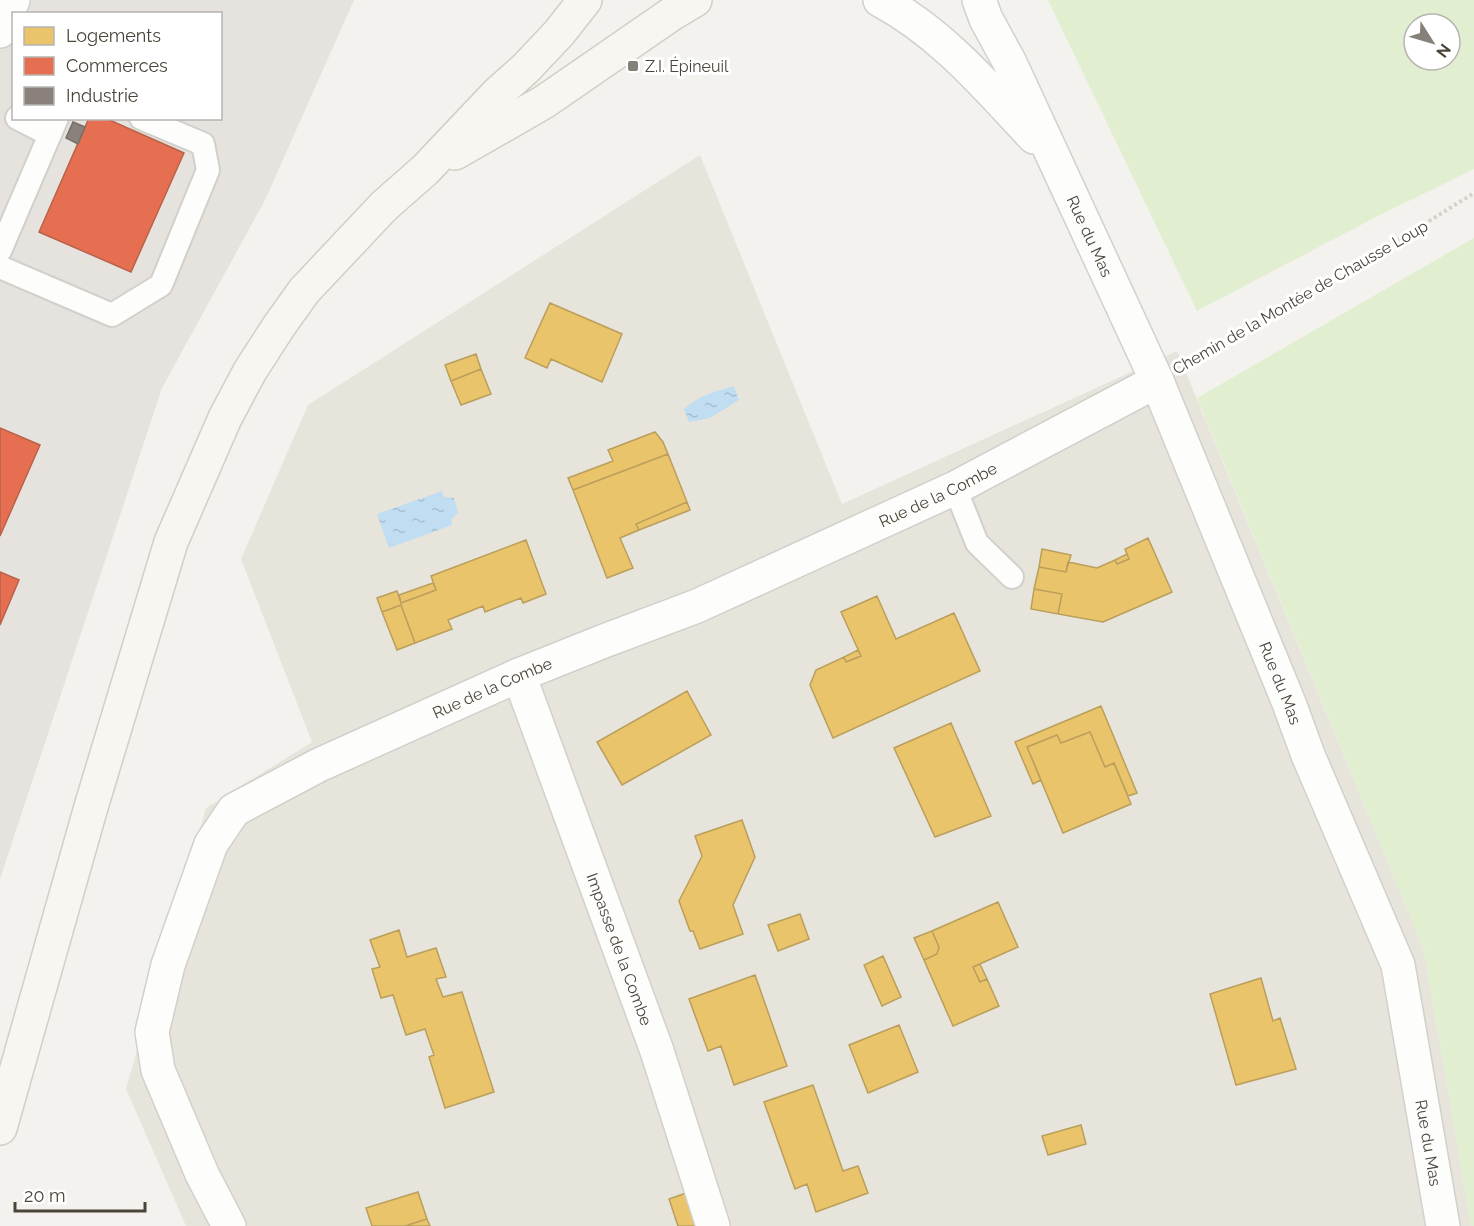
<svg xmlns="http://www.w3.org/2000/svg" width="1474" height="1226" viewBox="0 0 1474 1226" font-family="Raleway,sans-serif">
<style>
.residential{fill:#e7e4dc}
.industrial{fill:#e6e2de;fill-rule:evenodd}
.green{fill:#e1eecf;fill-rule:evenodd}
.parking{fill:#e6e3df}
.water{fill:url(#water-ripples)}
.homes{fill:#e9c46a;stroke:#ba9e5b;stroke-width:1.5}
.shops{fill:#e76f51;stroke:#b8624a;stroke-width:1.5}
.industry{fill:#8a817c;stroke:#776f68;stroke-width:1.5}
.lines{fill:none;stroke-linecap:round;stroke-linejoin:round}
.lane-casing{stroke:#d2d0cb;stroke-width:26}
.street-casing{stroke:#d2d0cb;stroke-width:36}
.secondary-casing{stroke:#d3cfc5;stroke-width:36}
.path{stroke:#d3d2cc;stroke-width:4;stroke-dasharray:3 3;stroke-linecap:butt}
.lane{stroke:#fdfdfc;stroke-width:22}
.street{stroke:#fdfdfc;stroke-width:33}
.secondary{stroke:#f7f6f1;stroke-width:33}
.poi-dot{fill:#868178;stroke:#fff;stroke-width:2}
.labels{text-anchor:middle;stroke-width:6;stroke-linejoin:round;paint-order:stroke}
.poi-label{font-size:16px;fill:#4b4439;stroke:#fff;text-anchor:start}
.street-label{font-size:16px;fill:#4b4439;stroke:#fff}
</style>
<defs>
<pattern id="water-ripples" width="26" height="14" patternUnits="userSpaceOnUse" patternTransform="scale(1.5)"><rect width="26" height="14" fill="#c0ddf1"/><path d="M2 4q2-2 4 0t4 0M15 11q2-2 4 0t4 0" fill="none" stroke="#a6bfcf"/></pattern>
</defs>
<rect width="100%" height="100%" fill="#f4f2ee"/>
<path class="residential" d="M700,155L842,504L1177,351L1424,950L1471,1226H186L126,1089L206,808L312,742L241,559L308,405Z"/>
<path class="industrial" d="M0,0H354L265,200L162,388L0,879ZM14,14H220V118H14Z"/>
<path class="green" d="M1048,0H1474V169L1376,217L1197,311ZM1414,24H1450V60H1414Z
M1474,238V1226H1471L1424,950L1197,398Z"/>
<path class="parking" d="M230,0H306L294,26Z"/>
<path class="water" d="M734,386L739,400L710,418L689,422L684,409C698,396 716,391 734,386Z
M442,491L444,497L454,498L458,513L451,520L452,525L389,548L377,514Z"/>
<path class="homes" d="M550,303L622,334L602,382L551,359L547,368L525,358Z
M476,354L481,369L451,381L445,365Z
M481,369L491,394L461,405L451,381Z
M655,432L663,442L668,454L573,490L568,478L613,461L608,450Z
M668,454L687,502L636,524L639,530L620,538L633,568L607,578L573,490Z
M687,502L690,510L639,530L636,524Z
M1148,538L1172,592L1103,622L1058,614L1062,594L1034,589L1039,567L1066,572L1068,562L1097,568L1115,560L1117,564L1129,559L1125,549Z
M526,540L546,594L523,603L521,598L485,612L483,606L448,620L452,629L415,643L401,605L382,612L377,598L397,591L401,603L436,590L431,576Z
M1042,549L1071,555L1066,572L1039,567Z
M1127,554L1129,559L1117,564L1115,560Z
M433,583L436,590L401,603L399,595Z
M1034,589L1062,594L1058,614L1031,609Z
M877,596L896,639L954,613L980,671L833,738L810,685L816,670L844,657L846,662L861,656L841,612Z
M401,605L415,643L397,650L382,612Z
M858,650L861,656L846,662L844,657Z
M687,691L711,735L622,785L597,742Z
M1101,706L1137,793L1128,796L1114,763L1105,767L1090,732L1061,743L1057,735L1027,747L1041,780L1033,784L1015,742Z
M951,723L991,816L935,837L894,748Z
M1090,732L1105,767L1114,763L1131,804L1063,833L1027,747L1057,735L1061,743Z
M742,820L755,857L733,905L743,934L700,949L693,931H690L679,901L702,856L695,836Z
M998,902L1018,947L973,967L980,982L987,979L999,1006L953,1026L924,960L937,954L939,947L932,931Z
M800,914L809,939L778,951L768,925Z
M399,930L407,957L436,948L446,977L436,979L443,997L462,992L494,1092L445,1108L429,1057L434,1055L425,1029L406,1035L393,995L381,998L372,969L380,967L370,940Z
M932,931L939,947L937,954L924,960L914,938Z
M883,956L901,997L882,1006L864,965Z
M980,964L987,979L980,982L973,967Z
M755,975L787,1066L734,1085L721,1046L708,1051L689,999Z
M1261,978L1273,1021L1280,1018L1296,1069L1236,1085L1210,994Z
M899,1025L918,1072L868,1093L849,1045Z
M813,1085L843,1171L858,1166L868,1193L816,1212L807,1184L795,1189L764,1102Z
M1081,1125L1086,1144L1048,1155L1042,1136Z
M418,1192L427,1219L405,1226H372L366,1208Z
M689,1192L701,1226H678L669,1199Z
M427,1219L430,1226H405Z"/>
<path class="shops" d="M89,118H105L184,153L131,272L39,232Z
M0,428L40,445L0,536Z
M0,572L19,580L0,625Z"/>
<path class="industry" d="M73,122L85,127L78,144L66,138Z"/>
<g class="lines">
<defs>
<path id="lane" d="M17,118L50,135
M0,251L57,118
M0,267L112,315L161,285L208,170L203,144L141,118
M955,488L977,543L1012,577"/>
<g id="street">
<path d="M880,0C942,33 987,87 1034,137"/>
<path id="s1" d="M979,0L986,19L1010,63L1157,381L1289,703L1308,755L1398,965L1443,1226"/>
<path d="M0,31L13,0"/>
<path id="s2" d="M519,675L657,1051L713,1226"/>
<path id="s3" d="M229,1226L202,1174L158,1070L152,1032L168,965L211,844L234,810L319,765L519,675L604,641L697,606L955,488L1157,381"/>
</g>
<path id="secondary" d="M455,153L544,102L673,13L695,0
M0,1128L91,807L171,542L225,418L250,371L279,326L304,291L384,206L425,170L497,94L526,68L559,33L585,0"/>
</defs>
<use href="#lane" class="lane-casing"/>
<use href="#street" class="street-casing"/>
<use href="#secondary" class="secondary-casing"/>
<path class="path" d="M1191,361L1317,291L1474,193"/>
<use href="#lane" class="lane"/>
<use href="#street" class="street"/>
<use href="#secondary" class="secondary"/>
</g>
<rect class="poi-dot" x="627" y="60" width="12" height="12" rx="3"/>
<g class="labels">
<g class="poi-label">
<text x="645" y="72">Z.I. Épineuil</text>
</g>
<g class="street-label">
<text dy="6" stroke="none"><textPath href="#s1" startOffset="261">Rue du Mas</textPath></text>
<text transform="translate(1300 297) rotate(-30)" y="6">Chemin de la Montée de Chausse Loup</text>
<text dy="6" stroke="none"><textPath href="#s3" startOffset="1220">Rue de la Combe</textPath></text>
<text dy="6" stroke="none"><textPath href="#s1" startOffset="747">Rue du Mas</textPath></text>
<text dy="6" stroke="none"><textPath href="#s3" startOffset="734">Rue de la Combe</textPath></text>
<text dy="6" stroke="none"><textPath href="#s2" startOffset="292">Impasse de la Combe</textPath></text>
<text dy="6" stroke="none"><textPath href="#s1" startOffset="1233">Rue du Mas</textPath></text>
</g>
</g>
<rect x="12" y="12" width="210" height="108" fill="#ffffff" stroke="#b7b4b0" stroke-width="1.5"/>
<rect x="24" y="27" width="30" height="18" fill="#e9c46a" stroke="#b7b4b0" stroke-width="1.5"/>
<text x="66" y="42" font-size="18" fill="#4b4439">Logements</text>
<rect x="24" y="57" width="30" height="18" fill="#e76f51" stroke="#b7b4b0" stroke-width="1.5"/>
<text x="66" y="72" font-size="18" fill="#4b4439">Commerces</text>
<rect x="24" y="87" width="30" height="18" fill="#8a817c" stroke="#b7b4b0" stroke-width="1.5"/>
<text x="66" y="102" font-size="18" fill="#4b4439">Industrie</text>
<g transform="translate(1432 42) rotate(127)"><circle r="28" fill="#ffffff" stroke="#b7b4b0" stroke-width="1.5"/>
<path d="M0-4.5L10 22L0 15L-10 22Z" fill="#868178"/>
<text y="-9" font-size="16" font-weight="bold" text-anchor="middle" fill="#4b4439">N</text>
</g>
<path d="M15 1202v9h130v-9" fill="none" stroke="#4b4439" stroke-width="3"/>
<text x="24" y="1202" font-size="18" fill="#4b4439" stroke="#ffffff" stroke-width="4.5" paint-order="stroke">20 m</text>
</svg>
